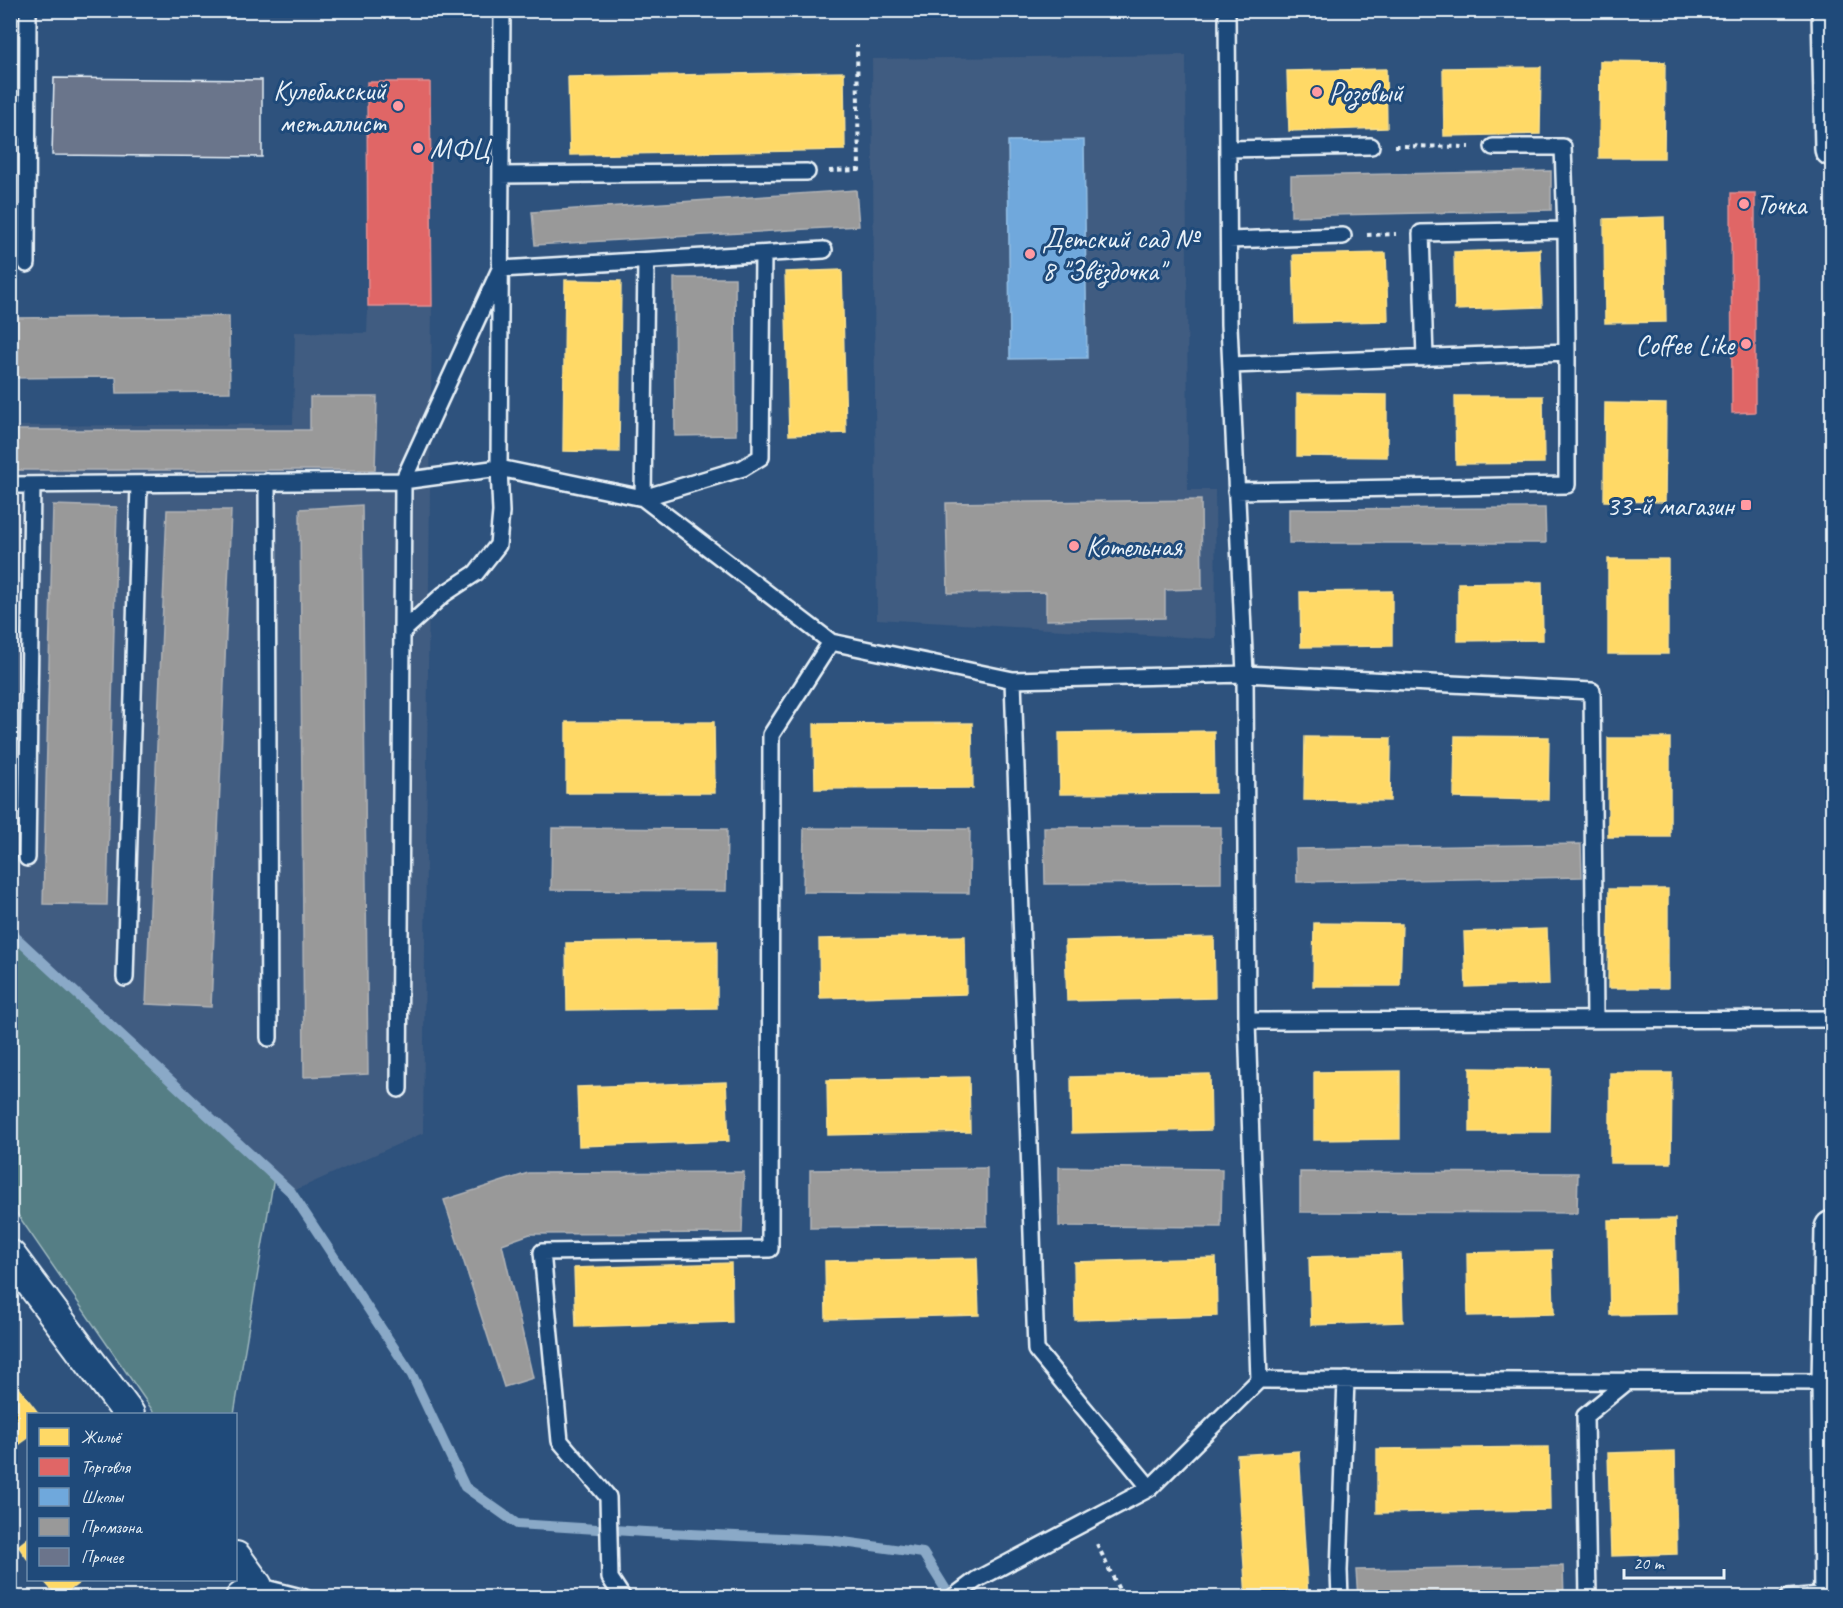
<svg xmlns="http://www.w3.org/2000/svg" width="1843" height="1608" viewBox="0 0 1843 1608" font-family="Caveat,sans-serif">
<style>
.built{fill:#405c81}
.green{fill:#547e85;stroke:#9eb8be;stroke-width:1.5}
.homes{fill:#ffd966;stroke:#f8e092;stroke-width:1.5}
.shops{fill:#e06666;stroke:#e29092;stroke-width:1.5}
.schools{fill:#6fa8dc;stroke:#93bee4;stroke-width:1.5}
.industry{fill:#999;stroke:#b1b3b6;stroke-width:1.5}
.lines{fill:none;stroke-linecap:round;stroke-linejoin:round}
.stream{stroke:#8aa9c7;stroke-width:10}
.building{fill:#6b748b;stroke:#e8f1f8;stroke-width:1.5}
.service-casing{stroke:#e8f1f8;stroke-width:20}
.minor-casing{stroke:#e8f1f8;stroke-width:34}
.tertiary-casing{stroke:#e8f1f8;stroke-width:38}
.path{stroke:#e8f1f8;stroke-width:4;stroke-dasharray:4.5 4.5;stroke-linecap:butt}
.service{stroke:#1f4a7a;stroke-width:15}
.minor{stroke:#1f4a7a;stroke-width:30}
.tertiary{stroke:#1f4a7a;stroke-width:33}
.poi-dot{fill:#ff9aa2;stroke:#1f4a7a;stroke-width:2}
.labels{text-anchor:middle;stroke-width:6;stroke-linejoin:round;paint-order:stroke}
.poi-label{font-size:28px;fill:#e8f1f8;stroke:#1f4a7a;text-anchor:start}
</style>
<rect width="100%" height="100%" fill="#2e527d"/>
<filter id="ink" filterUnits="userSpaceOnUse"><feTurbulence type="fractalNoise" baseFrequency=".0167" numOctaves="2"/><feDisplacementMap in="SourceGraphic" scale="12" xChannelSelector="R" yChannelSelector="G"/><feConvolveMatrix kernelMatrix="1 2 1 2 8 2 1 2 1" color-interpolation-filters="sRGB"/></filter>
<g filter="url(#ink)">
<path class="built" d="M1186,55L1188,490H1215L1216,639L877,619L872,59Z
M368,306H432L423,1133L291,1192L11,932L10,426L293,424L295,332L367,333Z"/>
<path class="green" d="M11,932L274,1177L234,1414H155L11,1205Z"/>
<path class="homes" d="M1600,61L1665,62L1664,158H1599Z
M1541,67L1540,134L1444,136L1443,68Z
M1386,69L1387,128L1289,131L1287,71Z
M844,72L845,150L570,155L568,77Z
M1664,217L1666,322L1605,323L1604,219Z
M1540,249L1542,307L1455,310L1454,252Z
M1386,253L1388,321L1295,323L1293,255Z
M842,270L846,433L789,435L785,272Z
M565,280L621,281L619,452L563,451Z
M1297,394L1387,395V457L1297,456Z
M1455,396H1543L1544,463L1456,464Z
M1605,403L1666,404L1665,502L1604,501Z
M1608,559H1668V654H1608Z
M1542,582L1543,640L1458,641V583Z
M1392,591V646L1301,647L1300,592Z
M566,722H714L715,793H566Z
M972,723L973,788L815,789L814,724Z
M1214,731L1215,793L1060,794L1059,733Z
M1455,736L1549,737L1548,800L1454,798Z
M1305,737L1391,738L1390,801L1304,800Z
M1608,738H1670V837H1608Z
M1609,889H1668V988H1608Z
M1314,923L1402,924L1400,986H1313Z
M1547,929L1549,984L1466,987L1464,932Z
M965,936L966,994L820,998L819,939Z
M1214,937L1215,998L1067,1001L1065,941Z
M717,941V1008L567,1010L566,943Z
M1470,1068L1551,1069L1550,1132H1470Z
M1400,1071V1139L1314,1140V1072Z
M1610,1073H1672L1671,1163H1610Z
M1210,1074L1211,1130L1072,1133L1071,1077Z
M969,1077L970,1132L828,1135L827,1080Z
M726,1082L729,1141L579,1146L577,1087Z
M1675,1219L1677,1314L1610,1315L1608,1220Z
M1552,1251L1554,1314L1468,1316L1467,1253Z
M1401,1254L1403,1322L1311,1325L1309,1257Z
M977,1258L979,1315L826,1319L825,1261Z
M1216,1258L1217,1316L1075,1320L1074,1262Z
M731,1263L732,1322L576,1327L574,1268Z
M16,1384L39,1414H28V1438L10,1451V1388Z
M1549,1447L1550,1510L1377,1513V1449Z
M1299,1451L1308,1598H1246L1237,1455Z
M1675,1451L1677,1554L1611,1556L1608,1453Z
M28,1538V1560L18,1546Z
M43,1580H83L59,1598Z"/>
<path class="shops" d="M367,82H430L432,306H368Z
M1731,193H1755V412L1732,413Z"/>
<path class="schools" d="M1084,140L1087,358L1010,359L1008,141Z"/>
<path class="industry" d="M1551,171V210L1291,216V176Z
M856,190L859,226L535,245L532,212Z
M674,278H735L736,435L675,436Z
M229,316L230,392L117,393L116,377L10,378V318Z
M310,397H377L375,470H10V430H310Z
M1201,500L1202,589L1165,590V618L1046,620V592L948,593L946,503Z
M53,505L117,507L107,905L43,904Z
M362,505L368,1074L304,1077L300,509Z
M1545,508L1546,543H1289V509Z
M167,510H231L211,1007L146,1004Z
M1044,827H1221V883L1045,884Z
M552,828L727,829L726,891L551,890Z
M804,828L970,829L969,893L803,892Z
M1581,844L1582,877L1297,882L1296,849Z
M1059,1167L1222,1169L1221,1227L1059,1226Z
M987,1168V1226L810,1228V1170Z
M744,1172L742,1233L530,1234L502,1244L533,1378L504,1387L444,1200L528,1173Z
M1300,1172L1578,1173L1577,1213L1300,1212Z
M1563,1566L1564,1598H1358L1356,1570Z"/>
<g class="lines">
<path class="stream" d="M10,932L291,1192L412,1375L465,1487L517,1524L645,1532L829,1540L923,1553L951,1598"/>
</g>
<path class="building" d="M54,78L262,80V157L52,155Z"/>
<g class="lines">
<defs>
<path id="service" d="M1227,10L1229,325L1245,674L1247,1021L1259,1380
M1493,147H1563L1566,230
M1228,149L1371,146
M501,175L807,172
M1229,240L1343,236
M646,261L643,498L743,468L761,457L763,254
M27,264L28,10
M500,269L824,250
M1425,358L1421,233L1566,230L1567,352
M1231,365L1567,352V485L1236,491
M267,482L269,1038
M10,485L403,481L499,468L643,498L831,642L1013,680L1245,674L1592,691L1595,1020
M403,631L444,594L476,573L498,545L501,512L499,468L502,10
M1013,680L1036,1350L1150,1488
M27,858L32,485
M125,978L139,484
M1247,1021L1832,1019
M399,1089L403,481L500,269
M257,1586L305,1598
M623,1598L610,1578L608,1497L560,1441L542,1252L770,1249L771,735L831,642
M952,1598L976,1580L1150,1488L1259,1380L1829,1382
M1340,1598L1339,1571L1346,1380
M1588,1598L1585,1416L1628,1381
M1788,1598L1831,1594"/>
<path id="minor" d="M10,1255L129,1414
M236,1557L257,1586L241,1598"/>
<path id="tertiary" d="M1829,10L1832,149
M1831,1598L1829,1382L1832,1228"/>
</defs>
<use href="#service" class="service-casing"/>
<use href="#minor" class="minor-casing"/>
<use href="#tertiary" class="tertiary-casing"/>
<path class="path" d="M1395,146L1469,147
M829,171L859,170L857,45
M1367,235L1396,234
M1097,1544L1123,1598"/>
<use href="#service" class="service"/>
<use href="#minor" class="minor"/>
<use href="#tertiary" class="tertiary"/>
</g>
</g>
<g class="poi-dot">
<circle cx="1317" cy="92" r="6"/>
<circle cx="398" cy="106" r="6"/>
<circle cx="418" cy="148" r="6"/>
<circle cx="1744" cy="204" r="6"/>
<circle cx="1030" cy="254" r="6"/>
<circle cx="1746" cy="344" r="6"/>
<rect x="1740" y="499" width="12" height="12" rx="3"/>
<circle cx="1074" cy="546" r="6"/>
</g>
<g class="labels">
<g class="poi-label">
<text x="386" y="100" text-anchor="end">Кулебакский<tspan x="386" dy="32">металлист</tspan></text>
<text x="1329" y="102">Розовый</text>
<text x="430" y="158">МФЦ</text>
<text x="1756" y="214">Точка</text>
<text x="1042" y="248">Детский сад №<tspan x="1042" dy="32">8 "Звёздочка"</tspan></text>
<text x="1734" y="354" text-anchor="end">Coffee Like</text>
<text x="1734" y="515" text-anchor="end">33-й магазин</text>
<text x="1086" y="556">Котельная</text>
</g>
</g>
<rect width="1843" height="1608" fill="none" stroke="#1f4a7a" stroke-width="36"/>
<rect x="18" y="18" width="1807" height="1572" fill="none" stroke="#e8f1f8" stroke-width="2" filter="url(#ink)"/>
<rect x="27" y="1413" width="210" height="168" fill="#1f4a7a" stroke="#6f8dac" stroke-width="1.5"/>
<rect x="39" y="1428" width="30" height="18" fill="#ffd966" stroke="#6f8dac" stroke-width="1.5"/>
<text x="81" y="1443" font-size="18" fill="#e8f1f8">Жильё</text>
<rect x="39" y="1458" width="30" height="18" fill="#e06666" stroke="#6f8dac" stroke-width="1.5"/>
<text x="81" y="1473" font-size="18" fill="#e8f1f8">Торговля</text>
<rect x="39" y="1488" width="30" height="18" fill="#6fa8dc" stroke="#6f8dac" stroke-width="1.5"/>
<text x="81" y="1503" font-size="18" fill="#e8f1f8">Школы</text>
<rect x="39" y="1518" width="30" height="18" fill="#999999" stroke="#6f8dac" stroke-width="1.5"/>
<text x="81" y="1533" font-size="18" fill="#e8f1f8">Промзона</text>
<rect x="39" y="1548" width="30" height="18" fill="#6b748b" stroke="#6f8dac" stroke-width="1.5"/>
<text x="81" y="1563" font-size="18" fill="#e8f1f8">Прочее</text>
<path d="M1624 1569v9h100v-9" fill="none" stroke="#e8f1f8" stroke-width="3"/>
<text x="1633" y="1569" font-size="18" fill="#e8f1f8" stroke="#1f4a7a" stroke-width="4.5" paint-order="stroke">20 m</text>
</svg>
